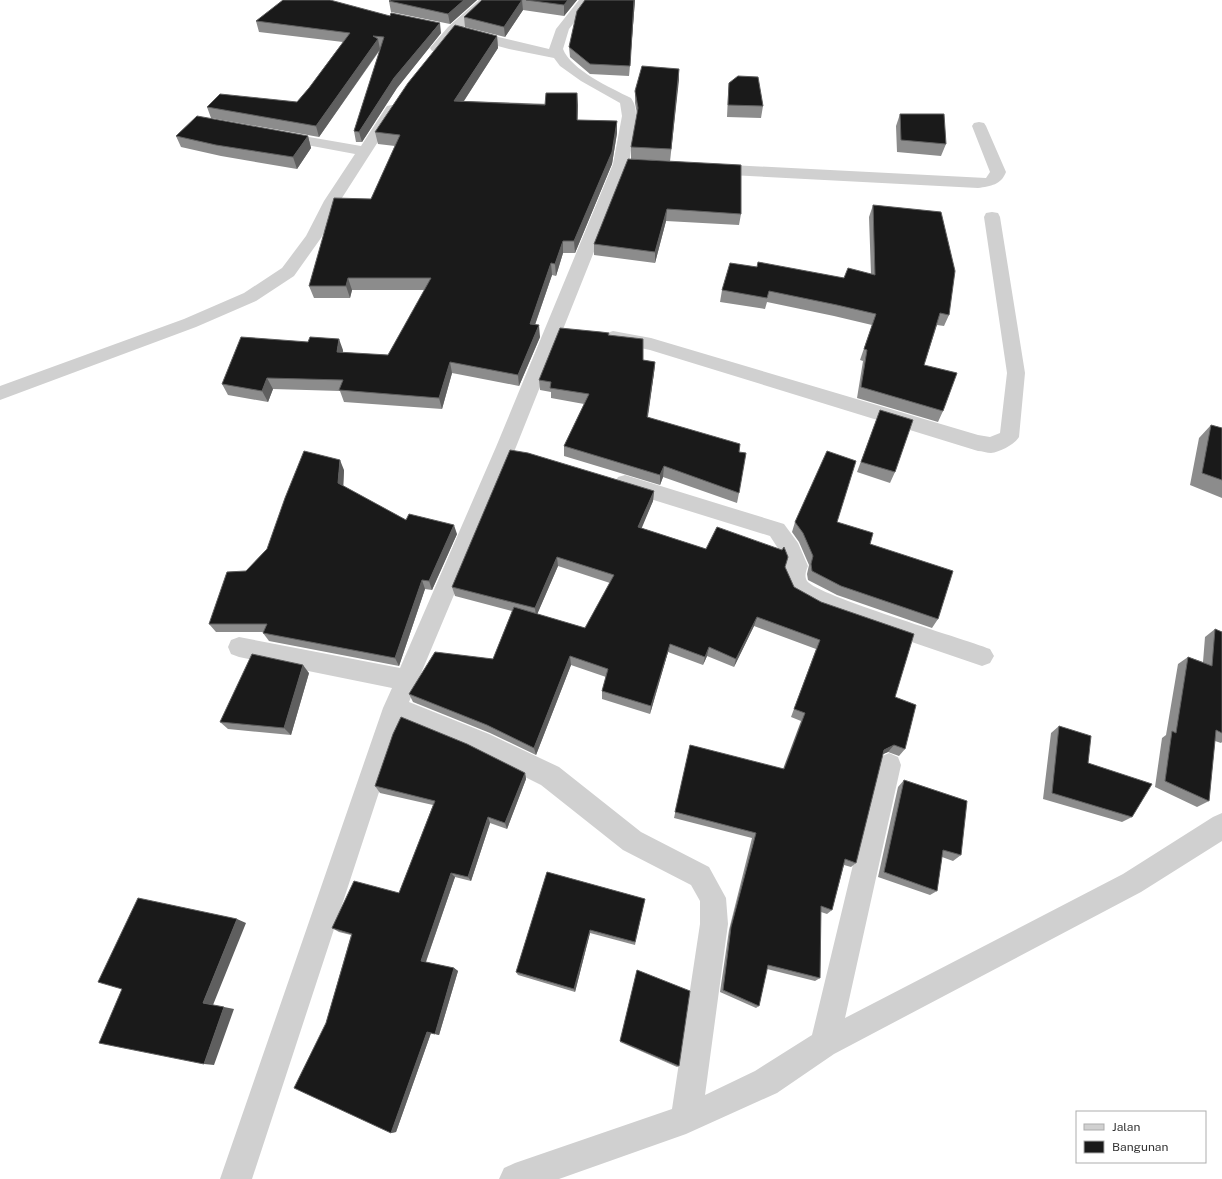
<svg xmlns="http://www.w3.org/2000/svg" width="1222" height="1179" viewBox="0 0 1222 1179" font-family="'Public Sans',sans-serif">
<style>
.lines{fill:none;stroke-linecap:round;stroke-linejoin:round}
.street{fill:#d0d0d0;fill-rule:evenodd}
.wall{fill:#8c8c8c;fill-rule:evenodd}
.shaded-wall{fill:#5f5f5f}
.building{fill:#1a1a1a;stroke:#5f5f5f}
</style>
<rect width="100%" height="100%" fill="#fff"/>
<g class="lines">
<path class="street" d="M479,0H492L458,33L442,51H432L430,48L448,27Z
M579,0H592L569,29L563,49C571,70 611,88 631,98C635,104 636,109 636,116L629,164L516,447L409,702L489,734L559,767L641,832L709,867L726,898L728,924L705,1095L755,1071L812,1035L877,765L880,757L889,753L898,757L901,765L845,1018L1123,874L1213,817L1222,813V841L1141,892L834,1054L777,1093L686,1134L559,1179H499L504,1168L515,1163L672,1109L700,924V901L691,885L623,850L541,785L471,750L402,722L252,1179H220L383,708L392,688L239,657L231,654L228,647L231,640L239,637L400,668L496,447L613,164L622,116L620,103L581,81L560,66L554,58L509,49L464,37L462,34L469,30L549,49L556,29Z
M392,105L397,106L399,109L340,201L321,238L294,276L256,301L196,327L0,400V386L184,319L244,293L282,268L306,236L324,201L355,154L280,140L275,139L273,136L275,133L280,132L361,146L387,106Z
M979,122L984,123L986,126L1006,172C1001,185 991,186 978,188L711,174L706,172L703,169L706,166L711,164L986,178L990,172L972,126L974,123Z
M992,212L998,213L1000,217L1025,373L1019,437C1015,444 1000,452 991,453C987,453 982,451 978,451L650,350L607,341L604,337L607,333L613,331L651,338L978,435L990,437L1000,433L1007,373L984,217L986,213Z
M625,475L784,524L798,543L808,566C806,571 804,576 807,581C818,596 962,638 990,649L994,656L990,663L982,666L818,610L791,595L783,576L786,566L781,553L770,536L618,489L615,483L618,477Z"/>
</g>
<path class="wall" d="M477,0L450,24L391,12L389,1Z
M482,0H577L564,16L523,10L505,37L465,27L464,17Z
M635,0L629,76L590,74L570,57L569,47Z
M256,21L441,33L397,88L362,142H356L354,131L380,50L319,137L211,118L207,107L297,102L309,88L343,42L259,32Z
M497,36L498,48L464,101L578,105L577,120L617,121V133L612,164L575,253H563L556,276L552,275L535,325L540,337L519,386L452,373L442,409L344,402L340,391L273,389L268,402L228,395L222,384L343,350V353L388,355L425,290H352L350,298H314L309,286L371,199L395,146L378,144L375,132Z
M679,69L670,161L631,159V147L637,114L635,103V91Z
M729,83L763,106L761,118L727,117L728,95Z
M900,114L946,144L941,156L897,152L896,126Z
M176,136H308L311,148L297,169L221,156L181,147Z
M628,159L741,214L739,225L666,221L655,263L594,255V244Z
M873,205L949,315L944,326L937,325L924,365L943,411L938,422L857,398L863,361L860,360L872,325L834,316L767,302L765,309L720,302L722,290L757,267L844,278L871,274L869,217Z
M609,333V335L643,360L655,362L654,373L648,417L739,452V493L737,503L663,477L660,485L564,456V446L584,404L551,398V392L540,390L539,380Z
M880,410L895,472L890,483L857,472Z
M1211,425L1222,428V498L1190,485L1199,438Z
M344,470L343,486L406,520L457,534L432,590L425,589L399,666L269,641L263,633V632H216L209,624L246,571Z
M654,491L653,501L641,528L706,549L785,567L794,587L895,697L905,749L899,756L888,752L883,754L856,863L851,867L844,865L832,910L827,914L821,912L820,978L815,981L767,969L759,1006L756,1008L720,992L729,930L752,838L674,818L690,745L783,769L801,721L791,717L816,649L754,626L734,667L707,656L703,665L668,652L650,714L602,699V691L606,677L571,665L536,755L490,733L413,702L409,694L493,659L512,611L455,596L452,587ZM558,566L610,583L585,628L537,614Z
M795,522H837L870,544L938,619L932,628L837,595L808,580L807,574L809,565L799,542L792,532Z
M1215,629L1222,632V742L1221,743L1215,741L1209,801L1197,807L1155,787L1162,738L1166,735L1178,664L1188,657L1203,662L1205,637Z
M309,673L291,735L228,729L220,722Z
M1059,726L1088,763L1132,817L1122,822L1043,799L1051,733Z
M525,773L526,779L507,829L490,823L471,881L455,877L426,962L454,968L458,971L439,1035L431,1033L396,1132L391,1133L326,1023L351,935L339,932L332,928L399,893L433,805L380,793L375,786Z
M904,780L961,855L953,861L942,857L937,891L930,895L878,877L898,787Z
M547,872L645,899L635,945L590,933L575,992L518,975L516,972Z
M637,970L679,1066L677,1067L620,1042Z"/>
<path class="shaded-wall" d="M464,0H477L450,24L448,14Z
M522,0L523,10L505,37L504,27Z
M568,0H577L564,16V5Z
M634,0H635L629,76L630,66Z
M440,23L441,33L397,88L362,142L359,132L394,78Z
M497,36L498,48L456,113L454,101Z
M378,39L380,49L319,137L316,126Z
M679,69V80L670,161L671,149Z
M577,93L578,105L577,132Z
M617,121V133L612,164L575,253L574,241Z
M308,136L311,148L297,169L293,157Z
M667,209L666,221L655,263V252Z
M563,241V253L556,276L555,264Z
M551,263L552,275L531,336L530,324Z
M348,278L352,290L350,298L346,286Z
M539,325L540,337L519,386L518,375Z
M339,339L343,350L341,364L337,352Z
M450,362L452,373L442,409L439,398Z
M655,362L654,373L646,427L647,417Z
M267,378L273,389L268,402L262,391Z
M340,460L344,470L343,493L338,483Z
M664,466L663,477L660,485V475Z
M654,491L653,501L638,537V527Z
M454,525L457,534L432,590L429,581Z
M557,557L558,566L536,617L535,608Z
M422,580L425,589L399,666L395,658Z
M757,617L754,626L734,667L736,659Z
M670,644L668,652L650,714L651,706Z
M709,647L707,656L703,665L705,657Z
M570,656L571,665L536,755L534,748Z
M303,665L309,673L291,735L284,728Z
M894,745L888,752L879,756L884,750Z
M525,773L526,779L507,829L505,823Z
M488,817L490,823L471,881L468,877Z
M451,873L455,877L425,964L421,961Z
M237,919L246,923L213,1005L203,1003Z
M590,930V933L575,992L574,989Z
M454,968L458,971L439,1035L435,1034Z
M224,1007L234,1009L214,1065L204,1064Z
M427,1032L431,1033L396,1132L391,1133Z"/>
<path class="building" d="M283,0H330L390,16L391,13L440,23L394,78L359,132L354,131L384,37L373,36L378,39L316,126L207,107L220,94L297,102L309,88L350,33L256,21Z
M391,0H464L448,14L389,1Z
M482,0H522L504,27L464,17Z
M526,0H568L564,5Z
M585,0H634L630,66L590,64L569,47L577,11Z
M455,25L497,36L454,101L545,105L546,93H577V120L617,121L612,152L574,241H563L555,264L551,263L530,324L539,325L518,375L450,362L439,398L339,390L343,380L267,378L262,391L222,384L241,337L308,342L310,337L339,339L337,352L388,355L431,278H348L346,286H309L334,198L371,199L400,135L375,132L408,83Z
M642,66L679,69L671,149L631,147L638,108L635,91Z
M738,76L758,77L763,106L728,105L729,83Z
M900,114H944L946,144L901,140Z
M197,116L308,136L293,157L216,145L176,136Z
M628,159L741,165V214L667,209L655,252L594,244Z
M873,205L941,212L955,271L949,315L940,313L924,365L957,373L943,411L861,387L867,350L864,349L876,314L837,305L769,291L767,298L722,290L730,263L757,267L758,262L844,278L848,268L875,275Z
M560,328L601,332L609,333L608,335L643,339V360L655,362L647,417L740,444L739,452L746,453L739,493L664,466L660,475L564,446L589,394L550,388L551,382L539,380Z
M880,410L913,420L895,472L861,462Z
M1211,425L1222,428V480L1202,473Z
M510,450L528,453L654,491L638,527L706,549L717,527L782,550L784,547L788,557L785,567L794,587L821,602L914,634L895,697L916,705L905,749L894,745L884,750L856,863L845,859L832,910L821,906L820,978L768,965L759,1006L723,990L731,927L756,833L675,812L690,745L784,769L805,713L794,709L820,640L757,617L736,659L709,647L705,657L670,644L651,706L602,691L608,669L570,656L534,748L487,725L409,694L435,652L493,659L514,607L585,628L614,575L557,557L535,608L452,587Z
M304,451L340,460L338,483L406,520L409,514L454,525L429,581L422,580L395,658L263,633L267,624H209L227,572L246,571L267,549L285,498Z
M827,451L856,461L837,522L873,533L870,544L953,571L938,619L841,586L812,571L811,564L813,556L803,533L795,522Z
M1215,629L1222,632V733L1216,730L1209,801L1165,781L1172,731L1176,733L1188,657L1212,666Z
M252,654L303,665L284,728L220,722Z
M401,717L467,744L525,773L505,823L488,817L468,877L451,873L421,961L454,968L435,1034L427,1032L391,1133L294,1088L326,1023L352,934L332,928L354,881L399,893L435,801L375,786L393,734Z
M1059,726L1091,736L1088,763L1152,784L1132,817L1052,793Z
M904,780L967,801L961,855L943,850L937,891L884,872Z
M547,872L645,899L635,942L590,930L574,989L516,972Z
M138,898L237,919L203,1003L224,1007L204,1064L99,1043L122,989L98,982Z
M637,970L690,991L679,1066L620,1041Z"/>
<rect x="1076" y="1111" width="130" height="52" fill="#ffffff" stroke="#adadad"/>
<rect x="1084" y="1124" width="20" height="6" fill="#d0d0d0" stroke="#adadad"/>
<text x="1112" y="1131" font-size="12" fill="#333333">Jalan</text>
<rect x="1084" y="1141" width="20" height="12" fill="#1a1a1a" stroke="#adadad"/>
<text x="1112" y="1151" font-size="12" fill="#333333">Bangunan</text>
</svg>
